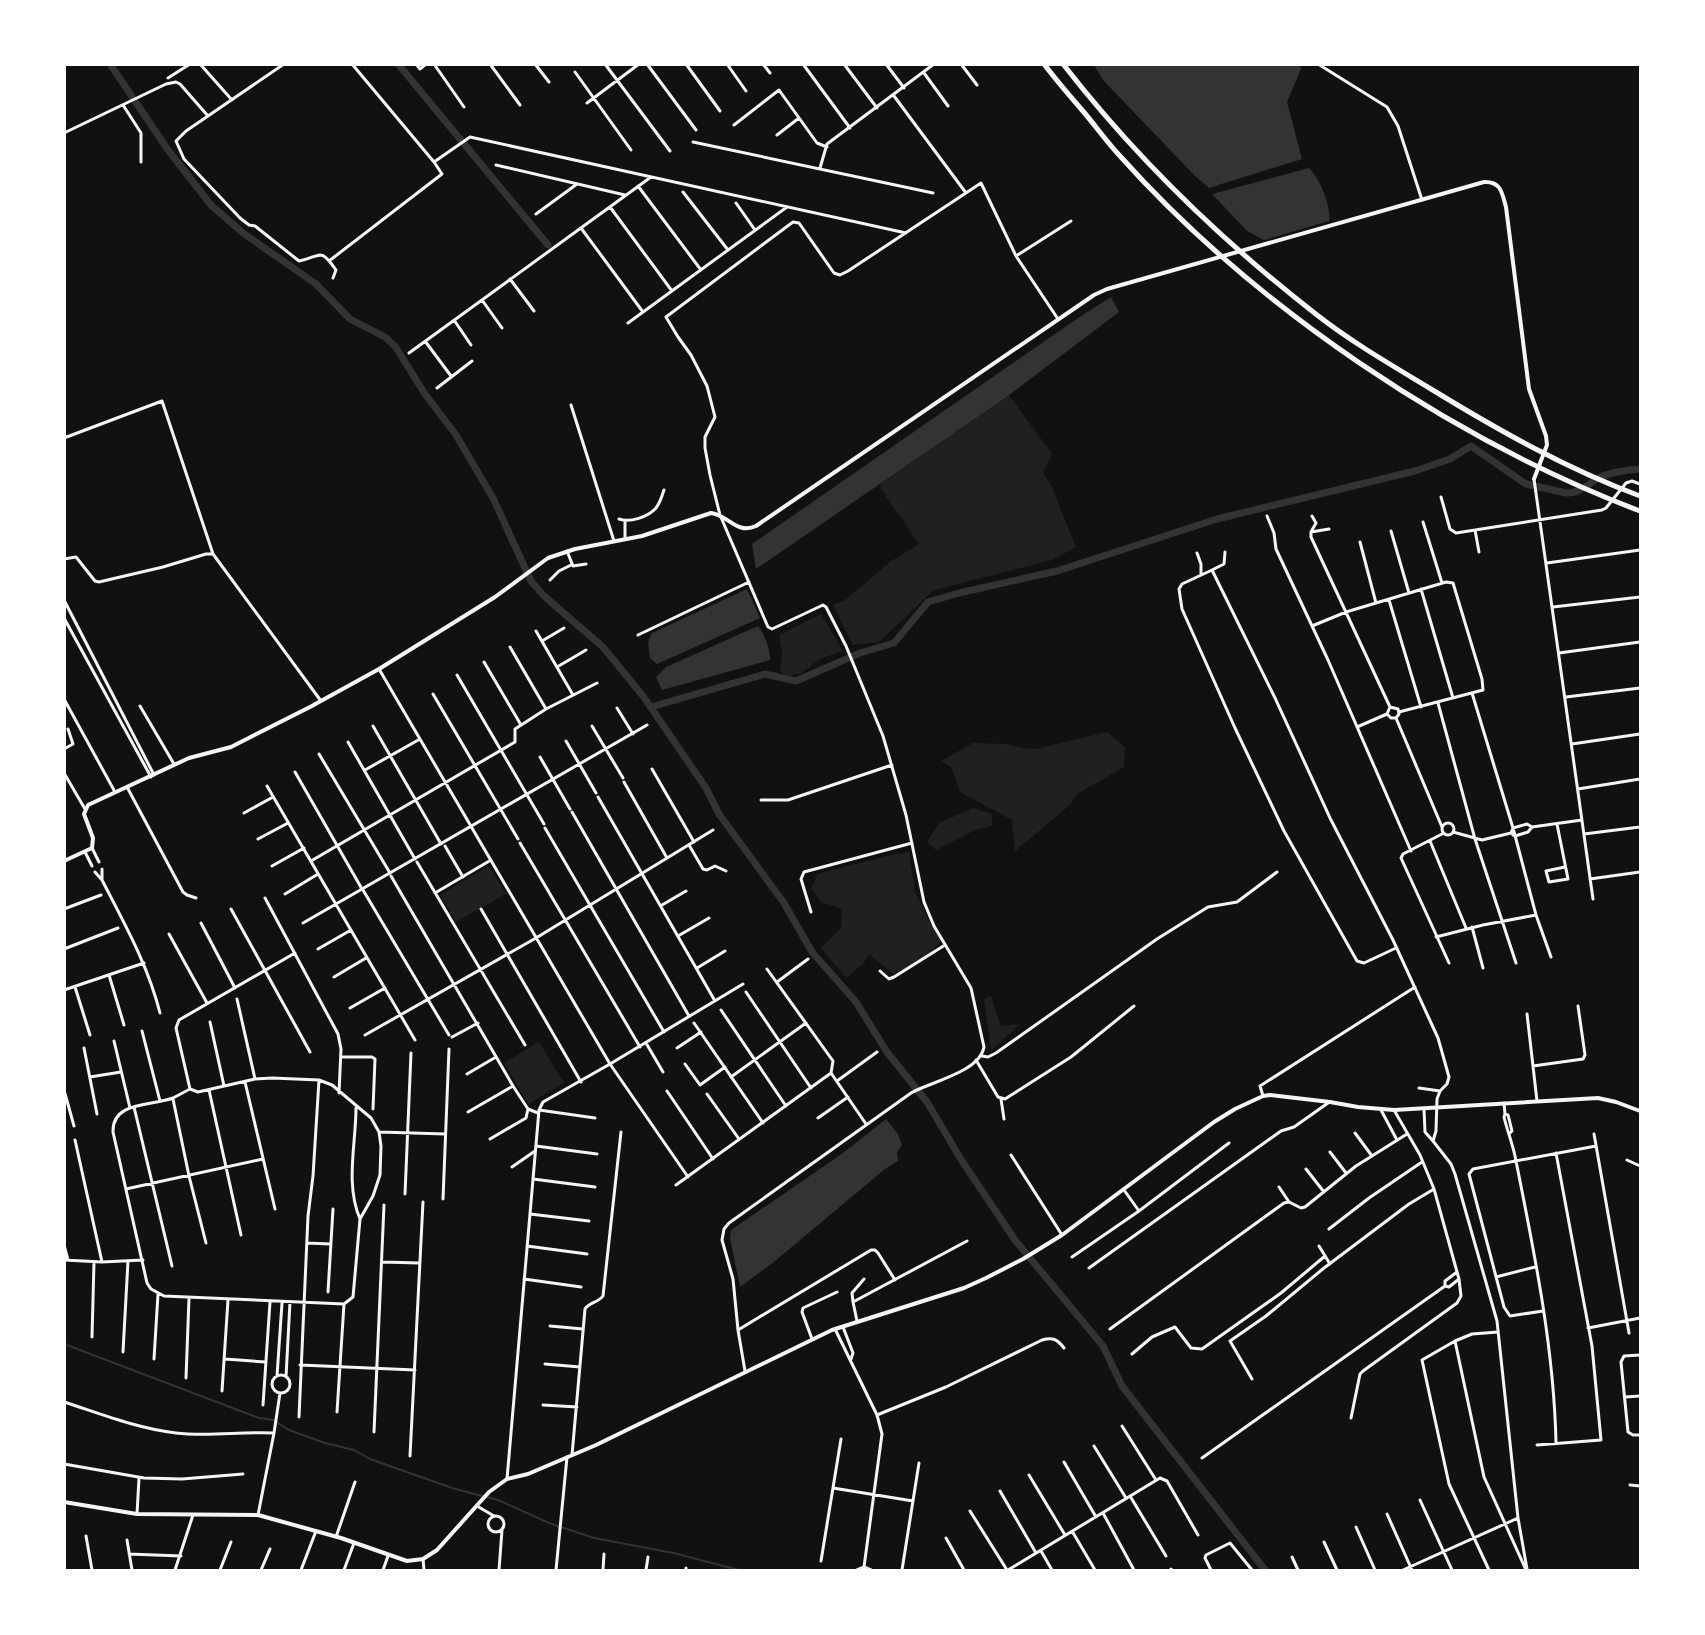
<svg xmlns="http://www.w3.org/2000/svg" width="1705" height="1635" viewBox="0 0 1705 1635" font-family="'Exo 2',sans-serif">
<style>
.green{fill:#202020}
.water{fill:#333}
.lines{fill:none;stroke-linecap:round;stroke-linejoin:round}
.stream{stroke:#333;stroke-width:2}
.canal{stroke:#333;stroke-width:7}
.minor{stroke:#f5f5f5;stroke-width:3}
.tertiary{stroke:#f5f5f5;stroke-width:4}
.motorway{stroke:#f5f5f5;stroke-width:5}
</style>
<rect width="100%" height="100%" fill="#111"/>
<path class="green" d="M1009,395L1052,454L1043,473L1051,485L1076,547L1052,560L934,590L879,642L853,645L833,605L845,600L890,562L919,544L881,489L880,484Z
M821,614L843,651L820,659L800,674L785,676L780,670L782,651L779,635Z
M1107,732L1125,747L1124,767L1077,794L1070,805L1015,851L1012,820L960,792L951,767L941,761L973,743L1005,744L1022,748L1036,749Z
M973,808L992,814V826L975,830L936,850L927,842L939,823Z
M909,852L915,892L929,921L942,940L924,959L893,974L869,954L864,963L846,978L821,948L841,928L842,909L821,902L811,888L818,874L886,856Z
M489,866L506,894L456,922L440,895Z
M991,996L1001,1026L1020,1024L991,1051L984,999Z
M539,1042L564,1083L528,1104L504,1063Z"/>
<path class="water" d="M1094,65H1299L1301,69L1287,102L1302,159L1209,188L1195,176L1103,80Z
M1309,168C1319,177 1332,207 1329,221L1264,240L1247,231L1212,194Z
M1111,297L1119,312L1005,398L756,569L752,544L1078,318Z
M747,589L760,618L657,664L650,658L648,642L652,633Z
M758,626C764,633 771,651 770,660L662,690L656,677L666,667Z
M886,1119L898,1134L902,1145L897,1152L898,1161L885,1169L775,1261L740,1287L730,1238L731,1230L843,1153Z"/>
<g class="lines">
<path class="stream" d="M64,1344L259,1418L273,1420L289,1430L325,1443L354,1450L370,1459L452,1488L498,1500L549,1523L594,1538L673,1553L739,1570"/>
<path class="canal" d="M110,64L168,150L211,205L243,233L316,284L350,319L385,337L395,346L425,394L456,435L493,498L531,581L544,596L603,647L643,696L706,788L719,814L784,903L812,952L856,1002L887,1052L927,1102L962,1161L1015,1240L1103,1346L1122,1386L1265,1570
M398,64L548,245
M651,707L765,674L796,681L860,653L894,643L928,602L959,593L1057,571L1217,519L1415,471L1450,459L1471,446L1526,484L1566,493C1583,494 1591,479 1606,475C1617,471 1629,470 1640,469"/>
<path class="minor" d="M200,64L232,100
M416,64L420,69L426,64
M434,64L464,107
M490,64L520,105
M535,64L549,82
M605,64L670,151
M647,64L696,130
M686,64L720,111
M727,64L746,91
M763,64L770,73
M803,64L850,128
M844,64L877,108
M886,64L904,88
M961,64L977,85
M1318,64L1387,107L1398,126L1422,200
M575,72L631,150
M924,73L948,106
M168,78L190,64
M894,96L966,193
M587,103L639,64
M123,105L141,133V162
M208,116L284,64
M734,125L779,90L817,143L827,147
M64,133L166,84L176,82L180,84L208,116L186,131L176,141L184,159L240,218L249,225L255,226L299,261C321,257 319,246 336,270L333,278
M777,135L799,118
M693,142L933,193
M434,162L470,137L906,233
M496,165L625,195
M820,168L827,144L934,64
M638,186L701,270
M683,192L728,250
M736,203L755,230
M610,207L672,291
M536,214L577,184
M581,228L643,312
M1016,256L1071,221
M329,261L442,174L434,162L352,64
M510,279L534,311
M482,300L502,328
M454,320L471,345
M628,323L787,207
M425,341L451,376
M409,353L651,177
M437,388L472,361
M571,405L614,541
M64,438L162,401L213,554
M1534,479L1593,899
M1441,497L1450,529L1456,533L1602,510L1606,508L1626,483L1632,481L1640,484
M1267,516L1274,533L1276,549L1328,660L1411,851
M1312,516L1316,523L1311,532V537L1390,707L1398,709L1399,714L1396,718H1391L1387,714L1390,707
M619,519C630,523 648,517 656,508C660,503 662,496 664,490
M625,521V539
M1423,522L1442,583
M1475,530L1479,552
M1391,531L1409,593
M1311,532L1329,529
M1360,542L1376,603
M567,551L573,566L586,564
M1225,552L1224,564L1212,570L1276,700L1331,820L1393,940L1438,1038L1449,1077L1447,1084L1440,1091L1437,1099L1436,1131L1433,1141L1425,1132L1424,1109
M1197,553L1201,564V574
M64,559L76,557L95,581L99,582L163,567L206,554H213L321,701
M1547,563L1640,550
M1212,570L1182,584L1179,589L1182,609L1235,728L1284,831L1357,961L1364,963L1396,948
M550,580L559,571L571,565
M1421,589L1453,698
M64,600L154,775
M1389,600L1421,707
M1553,607L1640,597
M64,618L151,777
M1312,626L1346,612L1446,582L1453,583L1482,679L1483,690L1399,712
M536,631L573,695
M638,635L749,582
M542,641L564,628
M510,647L546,709
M1559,653L1640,642
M484,662L521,725
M557,667L586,650
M379,669L610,1064L543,1102L539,1110L507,1479
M457,675L544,824
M1472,693L1513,828L1536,915L1551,957
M433,694L518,839
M1566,697L1640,688
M64,699L115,792
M1438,703L1475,839L1516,963
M140,706L174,764
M617,708L633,734
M1396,718L1442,827
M373,726L441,844
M592,726L623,778
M1357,727L1387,714
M566,741L596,793
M348,742L415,859
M1572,744L1640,734
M64,749L73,744L68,729
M319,754L390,873
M540,757L570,809
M652,769L694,842
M365,770L420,739
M295,772L362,889
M64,773L85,809
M624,782L667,858
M267,786L415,1040
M127,787L183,892L187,895L196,898
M1578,789L1640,779
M598,797L715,1001
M761,800H788L892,765
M572,812L689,1016
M244,813L273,797
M1442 829a6 6 0 1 1 12 0a6 6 0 1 1-12 0Z
M1557,824L1568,879L1549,882L1546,871L1565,867
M545,828L664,1032
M1453,832L1482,840L1511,833L1513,828L1527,824L1532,827L1582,820
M1444,833L1403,854L1401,858L1449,963
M1584,834L1640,827
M1513,835L1515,836L1528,832L1532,827
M258,839L288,823
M1430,841L1466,928
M520,843L640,1047
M689,845L703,869L707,870L715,866L726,871
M445,846L463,877
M92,848L99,862
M85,852L92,866
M311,861L515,742V729L546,709L597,683
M417,862L525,1045
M272,866L304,848
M95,872L102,880C124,923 148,965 160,1013
M391,876L513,1086L528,1109L538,1113
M1590,879L1640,872
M102,880V869
M363,890L449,1035
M435,893L491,860
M285,894L318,874
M265,898L338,1034L341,1049L339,1093
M662,905L686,891
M64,909L101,895
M231,909L310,1052
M481,909L581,1082
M811,912L801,879L804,872L912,843
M201,923L235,988
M303,923L647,725
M1472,927L1483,968
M169,934L207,1003
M678,936L709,918
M1436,937L1483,925L1536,915
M64,949L118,928
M318,949L351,930
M697,968L725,951
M880,971L889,979L894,977L945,945
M109,975L124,1025
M334,977L366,958
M777,982L808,959
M75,987L90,1035
M64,990L144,963
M746,992L811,1088
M237,999L255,1079
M350,1008L385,988
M721,1010L786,1106
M1527,1014L1537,1101
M210,1022L224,1086
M694,1023L763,1123
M142,1031L160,1101
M365,1035L536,938L713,830
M452,1037L478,1023
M114,1041L130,1108
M646,1043L663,1072
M84,1048L97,1114
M677,1048L701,1032
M982,1056L988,1057L996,1053L1157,939L1208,907L1237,902L1277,872
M341,1057H372L375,1059L373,1109
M976,1060L998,1097L1005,1099L1071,1057L1134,1006
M685,1064L700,1085L725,1067
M1533,1066L1583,1059L1585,1055L1578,1006
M831,1073L866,1124
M467,1074L496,1057
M90,1077L121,1072
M731,1077L806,1023
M272,1078L319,1080L332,1085L371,1118L379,1132L381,1146L380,1175L373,1196L360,1219L353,1297L344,1304L164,1296L151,1289L147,1283L113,1132C112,1101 152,1106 173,1098C179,1095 184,1092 190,1089L198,1092L255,1079Z
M837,1081L877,1052
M245,1082L275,1209
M1419,1088L1440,1091
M190,1089L176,1028L179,1020L295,953
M64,1090L74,1126
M209,1090L241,1235
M667,1091L713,1159
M707,1094L739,1139
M1263,1096L1260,1086L1415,987
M173,1099L189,1176L206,1243
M1001,1099L1004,1119
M1504,1103L1505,1114L1504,1117C1507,1130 1512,1142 1515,1156C1534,1251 1554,1347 1556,1443
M134,1107L172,1266
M356,1108C356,1144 345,1184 360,1219
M539,1110L595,1118
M1381,1110L1397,1140
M468,1112L513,1086
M1505,1114L1508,1115L1512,1131L1510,1133
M818,1118L848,1097
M379,1132L445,1134
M1355,1133L1372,1156
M1594,1134L1629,1333
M490,1139L526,1118L528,1109
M75,1140L102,1262
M536,1146L597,1154
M1330,1152L1346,1173
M1011,1155L1062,1235
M1627,1160L1640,1166
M512,1167L535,1151
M1306,1169L1324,1192
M688,1177L610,1064L743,984
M533,1179L595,1187
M676,1185L831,1073L833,1061L767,969
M1279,1187L1289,1202
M126,1189L263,1159
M1124,1190L1139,1211
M405,1194L411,1053
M443,1199L449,1049
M530,1214L589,1221
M1329,1229L1369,1198L1422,1162
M307,1243L330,1244
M64,1245L68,1260
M527,1246L587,1254
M1319,1246L1330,1264
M1072,1257L1139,1211L1229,1143
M64,1260L102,1262L143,1260
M382,1262L419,1263
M1089,1268L1281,1131L1294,1127L1328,1103
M1496,1277L1535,1267
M524,1279L581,1287
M1445,1286V1281L1457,1272
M328,1292L333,1209
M853,1302L852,1293L864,1279
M1543,1311L1510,1316L1504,1307L1469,1174L1473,1169L1596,1146
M857,1321L853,1302L967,1241
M550,1326L583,1329
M843,1327L853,1353L851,1359
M1588,1328L1640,1318
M835,1329L877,1415L882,1434L864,1567
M1110,1329L1284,1203L1289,1202L1301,1208L1305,1207L1356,1166L1407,1134
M738,1330L871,1250H875L878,1253L895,1280
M92,1337L94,1262
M812,1339L802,1312L803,1308L837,1292
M1455,1341L1484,1477L1526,1570
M123,1352L128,1261
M1132,1354L1152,1337L1175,1327L1191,1348L1202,1349L1281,1293L1325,1256
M1640,1355L1624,1356L1621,1362L1628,1432L1633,1435H1640
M154,1359L158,1294
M225,1359L265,1362
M545,1364L580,1367
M300,1365L415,1370
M745,1371L738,1330L733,1279L722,1240L724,1229L729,1223L911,1093C930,1082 980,1072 984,1047L971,988L934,926L924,902L906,815L883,736L846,646L826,607L823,605L772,629L768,627L720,515L710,475L705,448V437L715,417L707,386L691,355L678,337L666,317L793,222L799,223L834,273L840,275L848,271L981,183L1016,256L1058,319
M272 1384a9 9 0 1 1 18 0a9 9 0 1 1-18 0Z
M277,1376L282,1303
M286,1377L290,1302
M186,1378L189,1298
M1252,1379L1230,1341L1266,1316L1324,1268L1409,1204L1434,1189
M222,1391L228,1300
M1625,1397L1640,1396
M64,1402C101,1414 139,1429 176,1433C209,1437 242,1431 274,1433
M263,1405L270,1302
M543,1405L577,1407
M337,1412L344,1304
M877,1415L946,1387L1042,1340C1053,1337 1057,1339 1064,1348
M299,1417L308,1216L313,1176L319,1080
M1351,1418L1360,1374L1363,1371L1457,1303L1461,1296L1459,1279L1434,1189L1420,1155L1394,1110
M1122,1426L1156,1480
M374,1432L384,1205
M1537,1445L1601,1440L1592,1346L1556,1153
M1094,1446L1126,1498
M572,1455L585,1309C589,1302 598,1303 603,1296L621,1132
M410,1456L423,1202
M1202,1458L1445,1286L1449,1287L1459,1279
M1064,1462L1096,1517
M64,1464L144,1478L182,1479L243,1474
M1029,1475L1065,1535
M1630,1485L1640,1486
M833,1488L913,1501
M1000,1491L1036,1553
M1130,1496L1166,1556
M1420,1500L1452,1570
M477,1506L494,1516
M970,1511L1007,1570
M1103,1513L1134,1570
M137,1514L139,1478
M1387,1514L1412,1570
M258,1515L274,1433L280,1393
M488 1524a8 8 0 1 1 16 0a8 8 0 1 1-16 0Z
M1518,1518L1527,1569
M1356,1527L1375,1570
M1072,1531L1095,1570
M86,1536L92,1570
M336,1537L355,1482
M946,1538L964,1570
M127,1540L132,1570
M1324,1542L1337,1570
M1041,1551L1052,1570
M129,1554L181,1556
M1292,1557L1298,1570
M423,1559L424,1570
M821,1561L841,1439
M1171,1569L1172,1570
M175,1570L193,1515
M220,1570L231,1542
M261,1570L270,1549
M301,1570L316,1531
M344,1570L354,1543
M383,1570L388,1556
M499,1570L502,1530
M556,1570L567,1457
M603,1570L604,1554
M646,1570L648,1557
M686,1570V1568
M857,1570L864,1567L871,1570
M902,1570L919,1463
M1008,1570L1160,1478L1167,1481L1198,1535
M1211,1570L1205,1558L1206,1555L1230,1543L1252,1570
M1403,1570L1518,1518L1497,1321L1455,1174L1451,1164L1433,1141
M1489,1570L1449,1484L1422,1360L1455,1341L1472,1334L1498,1332"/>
<path class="tertiary" d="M64,861L92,848L93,838L84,814L88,805L189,758L231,747L310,707L379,669L495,597L548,558L575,549L642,536L711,513C728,515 737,535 756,526L1094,295L1107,289L1484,182C1501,181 1502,193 1506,207L1529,389L1546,436L1547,445L1534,479
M64,1502L137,1514L258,1515L341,1538L407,1561L423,1559L437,1550L489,1492L507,1479L528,1474L596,1445L832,1330L964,1288L986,1278L1023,1259L1062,1235L1214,1122L1235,1109L1263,1096L1270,1095L1330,1102L1358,1107L1394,1110L1598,1098L1616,1102L1640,1111"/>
<path class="motorway" d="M1044,64C1056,80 1069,95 1082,110C1095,125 1106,141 1120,156C1255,307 1451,439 1640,511
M1063,64C1136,158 1223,242 1317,315C1353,343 1393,366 1431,389C1498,430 1567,469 1640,496"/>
</g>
<rect width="1705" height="1635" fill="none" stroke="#ffffff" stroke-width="132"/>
</svg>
